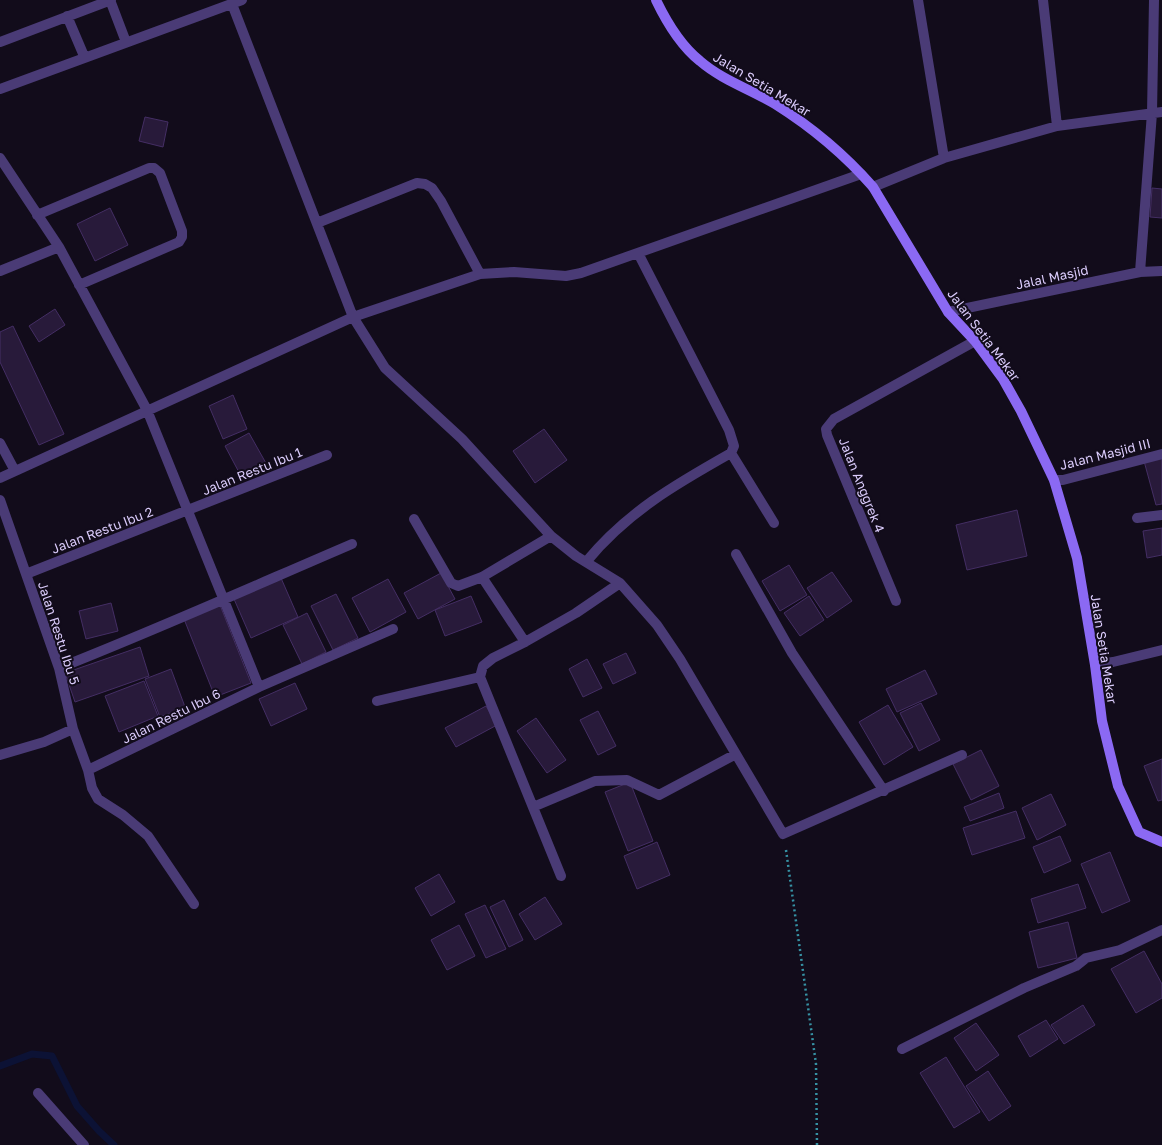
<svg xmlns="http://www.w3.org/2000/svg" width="1162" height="1145" viewBox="0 0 1162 1145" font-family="'Golos Text',sans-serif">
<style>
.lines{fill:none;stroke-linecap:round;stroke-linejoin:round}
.stream{stroke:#0c1235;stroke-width:7}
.building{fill:#281a3a;stroke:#442e64}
.path{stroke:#3692a4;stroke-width:2.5;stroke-dasharray:2 3;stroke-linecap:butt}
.street{stroke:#4a3b76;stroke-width:10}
.secondary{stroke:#8b69f3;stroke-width:10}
.labels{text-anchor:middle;stroke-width:4;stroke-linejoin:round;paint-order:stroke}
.street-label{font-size:13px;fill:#dacbfb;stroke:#120c1b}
</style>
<rect width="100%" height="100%" fill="#120c1b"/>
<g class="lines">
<path class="stream" d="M0,1066L32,1054L52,1056L77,1106L99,1131L114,1145"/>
</g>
<path class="building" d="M145,117L168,122L163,147L139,141Z
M1152,188L1162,189V218L1150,217Z
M110,208L128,245L95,261L77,224Z
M55,309L65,325L39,342L29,326Z
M13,326L64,434L39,445L0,362V332Z
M233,395L247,429L223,439L209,406Z
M544,429L567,460L535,483L513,451Z
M249,433L267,465L242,478L225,446Z
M1162,457V504L1156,505L1144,461Z
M1017,510L1027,556L967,570L956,525Z
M1162,528V555L1147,558L1143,531Z
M789,565L807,595L780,611L762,581Z
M832,572L852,601L827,618L807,588Z
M441,573L455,599L418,619L404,593Z
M281,578L298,617L251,638L234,599Z
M388,579L406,612L370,632L352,598Z
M336,594L358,638L333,650L311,606Z
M471,596L482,622L445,636L435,610Z
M809,596L824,620L800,636L784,613Z
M111,603L118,631L86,639L79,611Z
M220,605L251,683L215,697L184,619Z
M307,613L326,652L302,664L283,625Z
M140,647L149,676L75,702L65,673Z
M626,653L636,673L613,684L603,664Z
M587,659L602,688L583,697L569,669Z
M171,669L185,707L160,717L145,679Z
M925,670L937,694L897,712L886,689Z
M144,681L158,716L119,732L105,696Z
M295,683L307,709L271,726L259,699Z
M921,703L940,740L919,751L900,713Z
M888,705L913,747L884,765L859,722Z
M486,706L497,725L456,747L445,728Z
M598,711L616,746L598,755L580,720Z
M536,718L566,760L547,773L517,731Z
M981,750L999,786L971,800L953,764Z
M1162,759V800L1158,801L1144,766Z
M630,782L653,841L628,851L605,792Z
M999,793L1004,808L970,821L964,807Z
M1051,794L1066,825L1037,840L1022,808Z
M1016,811L1025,838L972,855L963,828Z
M1060,836L1071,861L1044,873L1033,847Z
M657,842L670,875L637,889L624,856Z
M1110,852L1130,901L1102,913L1081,864Z
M439,874L455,902L431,916L415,888Z
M1078,884L1086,908L1038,923L1031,899Z
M545,897L562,924L535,940L519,914Z
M504,900L523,940L509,947L490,907Z
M485,905L506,949L486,958L465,914Z
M1068,922L1077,958L1038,968L1029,932Z
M459,925L475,956L447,970L431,940Z
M1144,951L1162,984V998L1136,1013L1111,969Z
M1083,1005L1095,1025L1064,1044L1051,1025Z
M1046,1020L1058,1039L1030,1057L1018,1036Z
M976,1023L999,1055L976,1071L954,1038Z
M946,1057L980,1112L954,1128L920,1073Z
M988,1071L1011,1106L989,1121L966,1086Z"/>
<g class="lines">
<path class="path" d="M786,850L816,1064L817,1145"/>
<path class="street" d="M110,0L126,42
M918,0L944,158
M1043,0L1057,126
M232,4L353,317L385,368L462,439L551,536L576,556L620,583L657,625L680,659L783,834L962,755
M67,16L84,56
M0,42L111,0
M0,89L242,0
M0,158L59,247L147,410L259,687
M873,187L944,158L1057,126L1162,112
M37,215L149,168H154L160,173L182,231V237L179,242L79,285
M317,223L417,183L425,184L432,188L441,201L480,274
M0,271L59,247
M1140,272L1152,113L1154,0
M948,312L1140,272L1162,271
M0,443L15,471
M731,453L774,523
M0,478L353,317L480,274L514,272L566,276L581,273L861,174
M1054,480H1063L1162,454
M0,500L59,668L73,729L88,770L259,687L393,629
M1137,518L1162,515
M414,519L451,583L458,586L482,577L551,536
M736,554L792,653L884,791
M586,562C627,512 676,484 731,453L734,446L729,430L638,253
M26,574L327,455
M482,577L525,642
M896,601L827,435L826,429L834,419L975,341
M1095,665L1113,662L1162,650
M59,668C158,629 254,586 352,544
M377,701L480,677
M0,755L44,742L73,729
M88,770L92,788L98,799L123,815L148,836L194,904
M533,807L595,781L627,780L659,795L736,754
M561,876L480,677L483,666L493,658L525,642L576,613L620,583
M902,1049L1024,988L1076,966L1086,958L1120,950L1162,930
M38,1093L84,1145"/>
<path class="secondary" d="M656,0C667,23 680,45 700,61C722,80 750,89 775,104C810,126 845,155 873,187L948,312L975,341L1003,379L1021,411L1054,480L1077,558L1095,665L1102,721L1118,786L1139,832L1162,842"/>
</g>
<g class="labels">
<g class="street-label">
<text transform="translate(762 84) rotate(31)" y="5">Jalan Setia Mekar</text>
<text transform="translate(1052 277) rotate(-12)" y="5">Jalal Masjid</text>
<text transform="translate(984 335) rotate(53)" y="5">Jalan Setia Mekar</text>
<text transform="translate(1105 454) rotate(-14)" y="5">Jalan Masjid III</text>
<text transform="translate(252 471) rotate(-22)" y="5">Jalan Restu Ibu 1</text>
<text transform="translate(862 485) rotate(68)" y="5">Jalan Anggrek 4</text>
<text transform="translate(102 530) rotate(-21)" y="5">Jalan Restu Ibu 2</text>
<text transform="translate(59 633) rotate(72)" y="5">Jalan Restu Ibu 5</text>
<text transform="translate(1104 649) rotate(81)" y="5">Jalan Setia Mekar</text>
<text transform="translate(171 716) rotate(-26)" y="5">Jalan Restu Ibu 6</text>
</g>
</g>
</svg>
